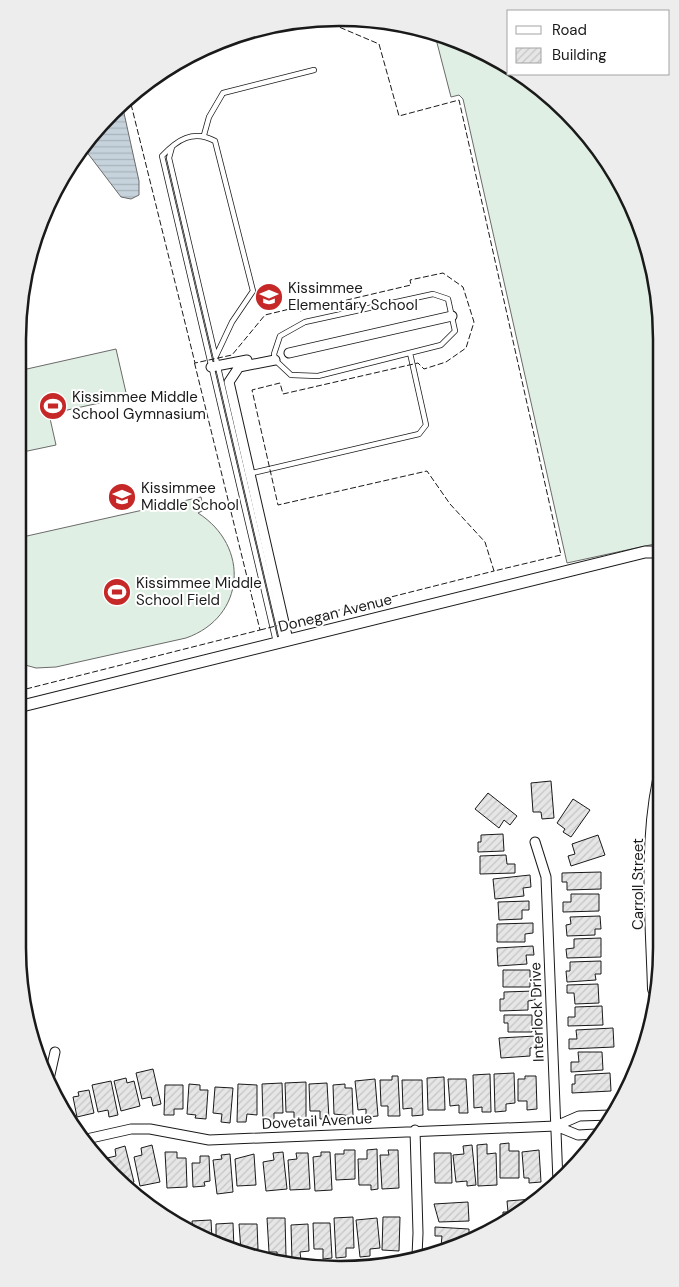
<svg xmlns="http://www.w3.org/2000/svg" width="679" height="1287" viewBox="0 0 679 1287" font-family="'DM Sans',sans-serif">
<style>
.grass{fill:#e0efe3;stroke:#6a6a6a}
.water{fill:url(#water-rules);stroke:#6a6a6a}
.building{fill:url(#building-hatch);stroke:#1a1a1a}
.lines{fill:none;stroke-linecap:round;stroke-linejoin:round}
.service-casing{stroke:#1a1a1a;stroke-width:6}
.minor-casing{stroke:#1a1a1a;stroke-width:11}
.tertiary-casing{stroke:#1a1a1a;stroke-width:13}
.primary-casing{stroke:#1a1a1a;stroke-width:16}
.service{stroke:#fff;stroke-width:4.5}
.minor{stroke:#fff;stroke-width:9}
.tertiary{stroke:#fff;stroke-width:11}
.primary{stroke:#fff;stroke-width:14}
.fence{stroke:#1a1a1a;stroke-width:1;stroke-dasharray:6 2.5;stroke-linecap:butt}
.labels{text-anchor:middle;stroke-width:4;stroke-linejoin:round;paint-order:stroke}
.poi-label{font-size:15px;fill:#1a1a1a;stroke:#fff;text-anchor:start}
.street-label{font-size:15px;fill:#1a1a1a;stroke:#fff}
.rim{fill:none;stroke:#1a1a1a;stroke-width:2.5}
</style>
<defs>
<pattern id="water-rules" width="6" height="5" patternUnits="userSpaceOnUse" patternTransform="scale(1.25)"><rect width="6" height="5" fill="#c6d2dc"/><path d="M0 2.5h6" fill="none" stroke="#aab4bc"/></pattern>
<pattern id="building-hatch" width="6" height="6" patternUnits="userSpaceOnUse" patternTransform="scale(1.25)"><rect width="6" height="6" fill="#e6e6e6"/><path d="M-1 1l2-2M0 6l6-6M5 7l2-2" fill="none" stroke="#c5c5c5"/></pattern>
</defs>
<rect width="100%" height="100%" fill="#fff"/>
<path class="grass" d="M436,39L482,51L508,68V74H516L552,97L595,144L637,216L659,297V543L567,563L463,99L459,95L451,97Z
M116,349L127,397L49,414L56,445L18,453V371Z
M201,497L204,510L198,513C250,546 246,617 186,638L56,667L36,668L18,663V538Z"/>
<path class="water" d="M122,104L139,181V195L131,199L121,197L86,151Z"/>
<path class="building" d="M551,781L554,818L542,819L541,812H533L531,783Z
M488,793L517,816L510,825L504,820L499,828L475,809Z
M573,799L590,810L571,837L563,832L565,829L557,823Z
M503,834L504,851L478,852V842H481V835Z
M598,835L605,855L571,866L568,856L575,854L572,844Z
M506,855L507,864H515V873L480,874V856Z
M601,872V889L567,890V882H562V873Z
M530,875L531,887L523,888L524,896L495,899L493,879Z
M571,894H599V911L563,912V902H571Z
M529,901V910H522V919L499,920L498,902Z
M600,916L601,929H595V935L567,936L566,925L571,924L570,917Z
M533,923V933L525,934V942H497V924Z
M601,938V957L567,958L566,949L574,948V939Z
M533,946L534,955H526L527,964L498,966L497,948Z
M601,961V974H595L596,980L567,982L566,971H570V962Z
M503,970H530V987H503Z
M598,984L599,1003L575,1004L574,993H567V985Z
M535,991V1000L528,1001V1010L500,1011V999H504V992Z
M602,1006L603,1025L568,1026V1017H575V1007Z
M504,1015H532V1032H508V1023H504Z
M613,1028L614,1047L569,1049V1039H577L576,1030Z
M536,1036L537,1047L530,1048V1056L501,1058L499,1038Z
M578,1052H602L603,1070L571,1072V1062H579Z
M153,1069L161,1104L153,1106L151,1097L142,1099L136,1073Z
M514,1073L515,1103L506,1104V1111L495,1112L494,1074Z
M610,1073L611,1091L572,1093V1084H575V1075Z
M490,1074L491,1112H482V1107L474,1108L473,1075Z
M392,1076H398L400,1116H388V1106H381L380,1080H392Z
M525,1076H536L537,1109L527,1110V1101H518V1079H525Z
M444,1077L445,1110H428L427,1078Z
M126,1078L127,1083L134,1081L140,1106L121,1111L114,1081Z
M375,1079L378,1116L366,1117V1109L358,1110L355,1081Z
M448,1079H466L468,1113H459V1105L450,1106Z
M402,1080H422L423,1115L412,1116V1108L403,1109Z
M111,1081L118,1115L109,1117L108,1110L98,1112L92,1085Z
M306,1082V1119L294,1120V1112H286L285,1083Z
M282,1083L283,1113H274V1121H263L262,1084Z
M327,1083L329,1119H320V1111H310L309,1084Z
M189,1084L200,1085V1090H208L206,1119L195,1118L196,1115L187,1114Z
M238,1084L257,1085V1115L247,1114L246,1122H237Z
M345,1084V1088H352L353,1116L334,1114L333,1085Z
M165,1085H183V1109H174V1115H164Z
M215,1087L233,1088L230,1123L221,1122L222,1114L213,1113Z
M89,1090L94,1113L77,1117L73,1097L79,1096L78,1092Z
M509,1143V1151H519V1178H500V1144Z
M487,1144V1154L496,1153L497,1185L478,1186L477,1145Z
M152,1145L160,1182L140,1186L134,1157L142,1155L141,1148Z
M472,1145L476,1185L467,1186V1181L456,1182L453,1155L464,1154L463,1146Z
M125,1146L134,1182L128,1184L110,1167L107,1158L116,1156L115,1149Z
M377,1149L378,1189L371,1190V1185H359L358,1159H367V1150Z
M344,1150H355V1179L336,1180L335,1154H344Z
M388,1150H398L399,1188L382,1189L380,1155H389Z
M539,1150L541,1182L529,1183V1178H524L522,1152Z
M165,1152H177V1158H186L187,1187L167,1188Z
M283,1152L287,1189L266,1191L263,1162L274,1160L273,1153Z
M321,1152H330L332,1190L315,1191L313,1157L321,1156Z
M296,1153H308L310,1189L290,1190L288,1160L297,1159Z
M434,1153H451L452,1183H435Z
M230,1154L233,1192L217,1194L213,1160L222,1159L221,1155Z
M254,1154L256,1185L237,1186L235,1159Z
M200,1156H209L210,1181L204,1182L205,1186L193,1187L192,1163H200Z
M533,1199L504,1220H503V1212H508L507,1201Z
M468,1202L469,1221L439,1222L434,1204Z
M353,1217L354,1248H346V1257L336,1258L334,1218Z
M383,1217H400L399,1251L382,1250Z
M267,1218H285L286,1256H277V1252H269Z
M377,1218L380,1248L370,1249V1256L360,1257L356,1220Z
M211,1220L212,1239L193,1230L192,1221Z
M233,1223L234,1249L216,1241V1224Z
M313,1223H330L332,1258L323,1259V1249H314Z
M239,1224H257L258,1249L249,1250V1255L241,1251Z
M308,1224L309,1251L300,1252L301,1260H292L291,1225Z
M435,1227L469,1229V1240L441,1246L442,1236H435Z"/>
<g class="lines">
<defs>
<path id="service" d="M204,135L209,117L223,93L314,70
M172,147L169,158L282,640
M433,294L448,299L455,331L441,345L318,376L291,375L275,360L274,354L280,336L305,322Z
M216,356L232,322L253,291L215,141C193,129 177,140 162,156L276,642
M248,474L419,434L426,425L410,353"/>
<path id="minor" d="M289,353L452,316
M275,360L239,367L229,382L288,640
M211,367L247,360
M535,842L546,877L558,1182
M49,1079L55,1052
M556,1126L578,1135L596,1134
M415,1130L418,1233L417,1256
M82,1140L131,1129H150L209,1140L556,1126L579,1116L611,1115"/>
<path id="tertiary" d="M18,707L645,552H660"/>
<path id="primary" d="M655,989C653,920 646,848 660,780"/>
</defs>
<use href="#service" class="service-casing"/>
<use href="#minor" class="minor-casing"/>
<use href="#tertiary" class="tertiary-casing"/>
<use href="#primary" class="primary-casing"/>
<use href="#service" class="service"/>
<use href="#minor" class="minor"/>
<use href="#tertiary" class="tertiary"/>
<use href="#primary" class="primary"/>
<path class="fence" d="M129,96L195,363L232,355L265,315L298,307L300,311L411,285L410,280L443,273L463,287L474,322L466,348L446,362L424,369L418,363L283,394L280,383L252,390L278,505L427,471L450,504L485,542L494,571L561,555L459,100L399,116L379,44L339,27L338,21
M260,630L494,571
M18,691L260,630L194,361"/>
</g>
<defs>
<symbol id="school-disc" viewBox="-11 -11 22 22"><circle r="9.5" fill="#c62828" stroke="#fff"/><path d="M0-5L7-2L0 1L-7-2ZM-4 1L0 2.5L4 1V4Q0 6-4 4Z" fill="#fff"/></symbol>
<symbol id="stadium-disc" viewBox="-11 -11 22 22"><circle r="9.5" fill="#c62828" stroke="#fff"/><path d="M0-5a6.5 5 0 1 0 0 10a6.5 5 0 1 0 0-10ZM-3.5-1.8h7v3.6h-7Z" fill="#fff"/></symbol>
</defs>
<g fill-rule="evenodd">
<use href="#school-disc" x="253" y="281" width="32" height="32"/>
<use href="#stadium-disc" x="37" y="390" width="32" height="32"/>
<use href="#school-disc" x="106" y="481" width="32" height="32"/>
<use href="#stadium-disc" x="101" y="576" width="32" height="32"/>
</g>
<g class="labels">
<g class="poi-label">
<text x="288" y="293">Kissimmee<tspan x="288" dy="17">Elementary School</tspan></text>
<text x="72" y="402">Kissimmee Middle<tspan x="72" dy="17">School Gymnasium</tspan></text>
<text x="141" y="493">Kissimmee<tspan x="141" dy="17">Middle School</tspan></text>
<text x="136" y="588">Kissimmee Middle<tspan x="136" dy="17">School Field</tspan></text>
</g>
<g class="street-label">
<text transform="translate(335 613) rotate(-14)" y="5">Donegan Avenue</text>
<text transform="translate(638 884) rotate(-90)" y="5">Carroll Street</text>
<text transform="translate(537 1012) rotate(-92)" y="5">Interlock Drive</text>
<text transform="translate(317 1121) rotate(-3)" y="5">Dovetail Avenue</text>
</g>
</g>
<path d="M0 0H679V1287H0ZM339 26H340A313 313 0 0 1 653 339V948A313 313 0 0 1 340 1261H339A313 313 0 0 1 26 948V339A313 313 0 0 1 339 26Z" fill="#ededed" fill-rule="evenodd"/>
<path class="rim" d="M339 26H340A313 313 0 0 1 653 339V948A313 313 0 0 1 340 1261H339A313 313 0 0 1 26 948V339A313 313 0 0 1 339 26Z"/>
<rect x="507" y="10" width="162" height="65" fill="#ffffff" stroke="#a3a3a3"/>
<rect x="516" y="26" width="25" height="8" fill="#ffffff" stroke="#a3a3a3"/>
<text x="552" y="35" font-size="15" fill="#1a1a1a">Road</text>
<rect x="516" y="48" width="25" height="15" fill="url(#building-hatch)" stroke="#a3a3a3"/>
<text x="552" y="60" font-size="15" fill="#1a1a1a">Building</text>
</svg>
